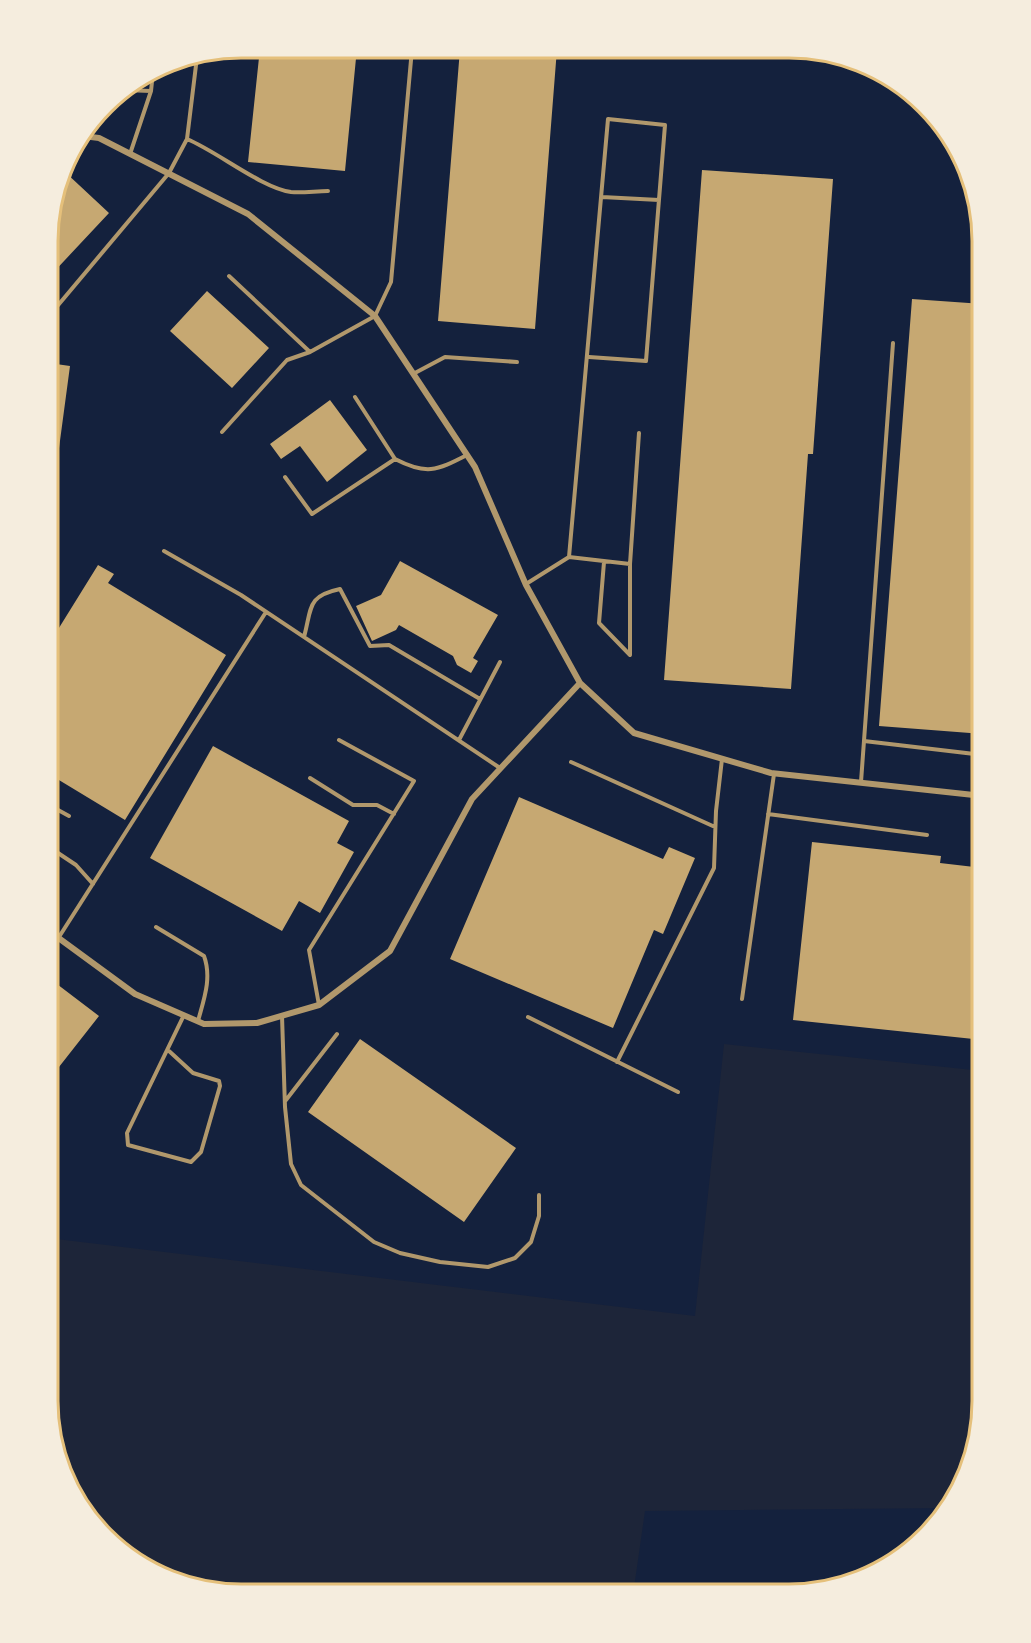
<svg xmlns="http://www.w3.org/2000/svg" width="1031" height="1643" viewBox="0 0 1031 1643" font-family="Quicksand,sans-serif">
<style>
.green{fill:#1d2539}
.building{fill:#c6a872}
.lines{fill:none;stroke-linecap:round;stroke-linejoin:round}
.service{stroke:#b1986c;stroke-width:4}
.minor{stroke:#b1986c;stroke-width:6}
.rim{fill:none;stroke:#e5c07b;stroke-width:3}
</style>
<rect width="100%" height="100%" fill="#14213d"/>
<path class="green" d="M724,1044L983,1071V1415L968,1475L950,1508L645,1511L633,1595L216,1593L124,1555L63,1475L48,1402V1238L695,1316Z"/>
<path class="building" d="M260,48H357L345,171L248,162Z
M460,49H557L535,329L438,321Z
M702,170L833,179L813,454H808L791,689L664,680Z
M64,171L109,213L50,276V216Z
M207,291L269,348L232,388L170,331Z
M912,299L983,304V734L879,726Z
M49,363L70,366L53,493H49Z
M330,400L367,450L327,482L300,446L281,459L270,444Z
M400,561L498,615L473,658L478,661L471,673L457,665L453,656L399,625L396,630L372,641L356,606L381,595Z
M98,565L114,574L108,583L226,655L125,820L49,774V644Z
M213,746L349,821L337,843L354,852L320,913L299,901L282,931L150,858Z
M519,797L663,859L669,847L695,858L663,934L654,930L613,1028L450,959Z
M812,842L941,856L940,863L983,868V1040L793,1020Z
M49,978L99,1016L48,1081L49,1029Z
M360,1039L516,1148L464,1222L308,1112Z"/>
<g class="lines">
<path class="service" d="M124,90L151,91
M187,139C218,152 262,188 291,192C303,193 316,191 328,191
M130,154L151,91L153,72
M602,197L659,200
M229,276L310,352
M49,316L169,173L187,139L197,57
M413,374L445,357L517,362
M222,432L287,360L310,352L375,316L391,282L412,49
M395,459C426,475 436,471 467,455
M285,477L312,514L395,459L355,397
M164,551L241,595L500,768
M569,557L630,564L639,433
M604,562L599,623L630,655V564
M526,584L569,557L608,119L665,125L646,361L589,357
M304,637C312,607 307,596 340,589L370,646L389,645L480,699
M459,740L500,662
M864,741L983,755
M571,762L715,827
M310,778L353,805H377L394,814
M861,782L893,343
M49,805L69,816
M768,814L927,835
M49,847L76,865L93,884
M156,927L204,956C212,978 204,999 198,1021
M59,937L266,612
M742,999L774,774
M319,1005L309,950L414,781L339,740
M282,1016L285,1107L291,1164L301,1185L374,1242L400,1253L440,1262L488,1267L515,1258L531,1242L539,1216V1195
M528,1017L678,1092
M169,1051L193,1073L219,1081L220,1086L201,1152L191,1162L128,1145L127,1133L184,1015
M617,1062L714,868L716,811L722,759
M286,1100L337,1034"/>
<path class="minor" d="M580,683L634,733L771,773L983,796
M49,931L135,994L204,1024L257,1023L319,1005L390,951L472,799L580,683L526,585L475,467L375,316L248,214L99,138L83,136"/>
</g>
<path d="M0 0H1031V1643H0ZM241 58H789A183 183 0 0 1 972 241V1401A183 183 0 0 1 789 1584H241A183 183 0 0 1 58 1401V241A183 183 0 0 1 241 58Z" fill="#f5edde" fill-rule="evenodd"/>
<path class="rim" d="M241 58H789A183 183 0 0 1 972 241V1401A183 183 0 0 1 789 1584H241A183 183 0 0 1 58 1401V241A183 183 0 0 1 241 58Z"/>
</svg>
